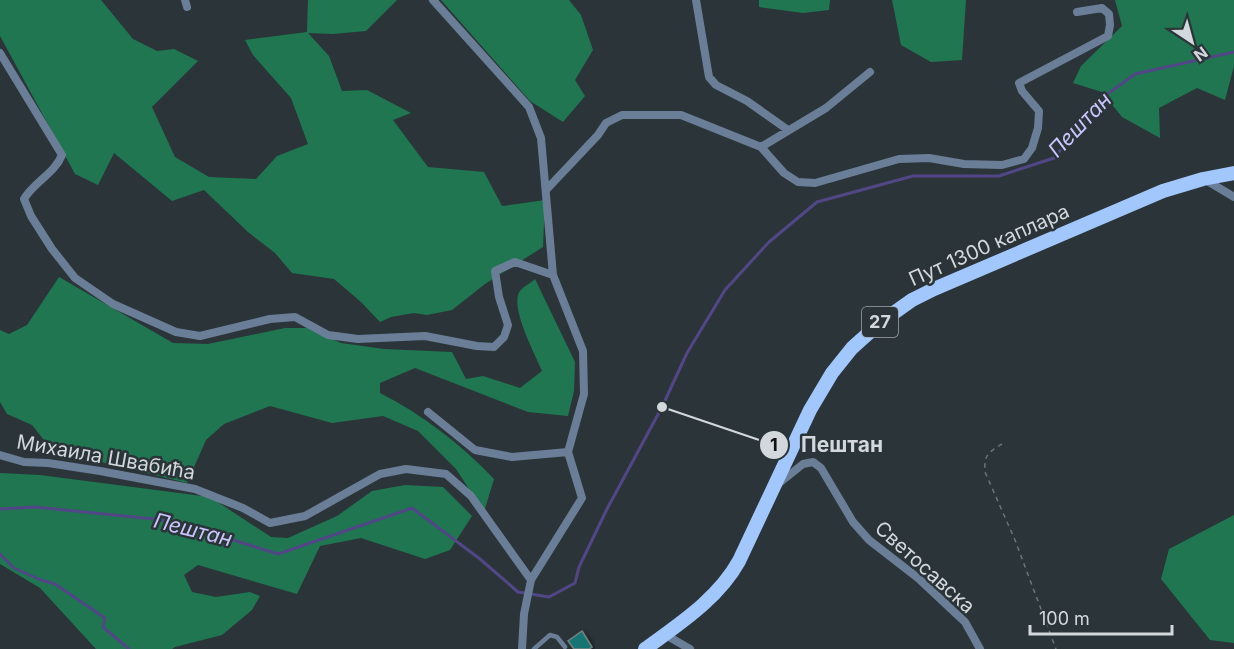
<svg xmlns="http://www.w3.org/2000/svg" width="1234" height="649" viewBox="0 0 1234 649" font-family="Inter,sans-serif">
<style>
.forest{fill:#1f7650}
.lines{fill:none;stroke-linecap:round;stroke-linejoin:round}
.stream{stroke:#524786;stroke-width:3}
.building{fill:#197573;stroke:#758281;stroke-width:1.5;filter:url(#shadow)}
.path{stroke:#6b7477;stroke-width:1.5;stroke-dasharray:4.5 4.5;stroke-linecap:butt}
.lane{stroke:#6b7e98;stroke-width:4.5}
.street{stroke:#6b7e98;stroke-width:8}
.primary{stroke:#a1c7fd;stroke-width:14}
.labels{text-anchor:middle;stroke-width:5;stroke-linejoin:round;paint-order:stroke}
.shield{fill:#2b3539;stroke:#a0a7aa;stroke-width:1.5}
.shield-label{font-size:18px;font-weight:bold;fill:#d2d8db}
.street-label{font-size:20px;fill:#d2d8db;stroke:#2b3539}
.water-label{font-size:21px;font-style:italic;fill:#cbc5fe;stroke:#2b3539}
.leader{fill:none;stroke:#d2d8db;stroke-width:2}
.callout-dot{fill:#d2d8db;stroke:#2b3539;stroke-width:2}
.mark-label{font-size:18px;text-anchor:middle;font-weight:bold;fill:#111}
.callout-label{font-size:21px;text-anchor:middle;font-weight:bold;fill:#d2d8db;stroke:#2b3539;stroke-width:5;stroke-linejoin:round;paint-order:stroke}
</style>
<defs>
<filter id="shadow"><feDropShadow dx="2.5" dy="2.5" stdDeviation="3" flood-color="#0009"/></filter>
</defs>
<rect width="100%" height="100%" fill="#2b3539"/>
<path class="forest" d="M0,0H101L133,39L157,51L174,49L198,61L152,107L175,157L209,177L256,179L277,156L308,144L291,98L253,55L245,40L307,32L308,0H397L366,31L333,34L308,33L329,56L342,91L367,90L411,113L393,120L428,167L484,172L502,206L545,200L543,247L485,284L452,310L427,315L414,313L391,317L380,322L361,302L334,279L292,273L275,253L248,232L204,190L172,201L114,153L98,185L75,174L0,36Z
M441,0H569L581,15L593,50L575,80L585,96L563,122L530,101Z
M759,0H830L829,10L803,13L759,7Z
M892,0H966L962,60L931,62L901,45Z
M1115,0H1234V66L1225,100L1197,88L1159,108L1160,138L1122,117L1102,92L1073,83L1081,66L1122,26Z
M59,277L173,343L208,344L285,328H307L341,343L384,349L452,352L466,379L483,376L520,388L542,371C535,354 509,306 520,291C524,286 531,283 535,279L575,362L574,391L568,416L528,412L415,368L380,383V393C423,415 461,444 494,479L484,512L456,469L418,431L383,416L332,423L270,406L224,424L206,440L187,483L52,450L32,425L7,414L0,402V330L9,334L27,325Z
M0,473L40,475L210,497L271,537L288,538L337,516L372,491L405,485L443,487L472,516L450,550L425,559L361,538L320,546L297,594L198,565L184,575L192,592L216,597L250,592L260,596L252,610L222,635L175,647L172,649H96L40,588L0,564Z
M1234,515V643L1210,640L1161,579L1169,549Z"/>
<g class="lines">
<path class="stream" d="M0,509L35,507L173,521L278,554L412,508L480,559L518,592L549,597L575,583L579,567L607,509L662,407L687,353L725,290L769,242L817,202L913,176H999L1054,158L1106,95L1135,74L1234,52
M0,554L14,568L41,580L55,584L105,618L103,627L129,649"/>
</g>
<path class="building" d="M582,631L592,647L589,649H574L568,641Z"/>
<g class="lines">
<path class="path" d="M1002,444C988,453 984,454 985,472L1015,540L1056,649"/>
<path class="lane" d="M534,649L550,635L557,637L565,647"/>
<path class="street" d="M185,0L187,7
M433,0L529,107L541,138L553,275L583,351L584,394L568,452L582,498L531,580L524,614L522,649
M696,0L709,77L716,85L747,101L788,130
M0,53L62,155C55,173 34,182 24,199L31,216L52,249L75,278L113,304L176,332L200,336L270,319L295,317L328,335L358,339L425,336L477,346L494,347L504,337L508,325L499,297L495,271L515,262L553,275
M761,147L826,108L870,72
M1204,179L1234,197
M546,190L598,135L606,123L622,115H681L761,147L784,173L798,182L815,183L899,159L929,158L964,164L1002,165L1024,159L1032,148L1038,128L1039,111L1022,91L1019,83L1108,36L1110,25L1109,14L1102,8L1077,12
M428,412L475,450L512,457L568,452
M0,455L24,462L48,463L100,471L195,489L243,508L270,523L305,516L380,474L406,469L446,474L471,496L531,580
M778,484L803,464L813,462L821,468L853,522L869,540L918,578L965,622L980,649
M664,634L690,649"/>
<path class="primary" d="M645,649C679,624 718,599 739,561L810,410L832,373L852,348L881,322L912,300L934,289L1163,191L1203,179L1234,173"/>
</g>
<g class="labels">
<rect class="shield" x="862" y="307" width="36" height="30" rx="4.5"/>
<g class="shield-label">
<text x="880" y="328">27</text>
</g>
<g class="street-label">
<text transform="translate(989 245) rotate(-24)" y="7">Пут 1300 каплара</text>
<text transform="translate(106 457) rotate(10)" y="7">Михаила Швабића</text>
<text transform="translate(925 567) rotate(42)" y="7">Светосавска</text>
</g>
<g class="water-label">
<text transform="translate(1080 125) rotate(-46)" y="7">Пештан</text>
<text transform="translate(193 530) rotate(14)" y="7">Пештан</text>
</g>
</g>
<path class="leader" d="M662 407L774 445"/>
<g class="callout-dot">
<circle cx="662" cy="407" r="6"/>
<circle cx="774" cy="445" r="15"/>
</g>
<g class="mark-label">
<text x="774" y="451">1</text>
</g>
<g class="callout-label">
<text x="842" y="452">Пештан</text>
</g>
<g transform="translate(1192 42) rotate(144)" stroke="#2b3539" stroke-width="4.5" paint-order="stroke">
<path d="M0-4.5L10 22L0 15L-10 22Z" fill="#d2d8db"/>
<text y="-9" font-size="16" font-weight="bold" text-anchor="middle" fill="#d2d8db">N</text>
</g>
<path d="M1030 625v9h142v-9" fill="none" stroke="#d2d8db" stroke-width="3"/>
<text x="1039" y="625" font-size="18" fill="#d2d8db" stroke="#2b3539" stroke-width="4.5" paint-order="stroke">100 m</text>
</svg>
